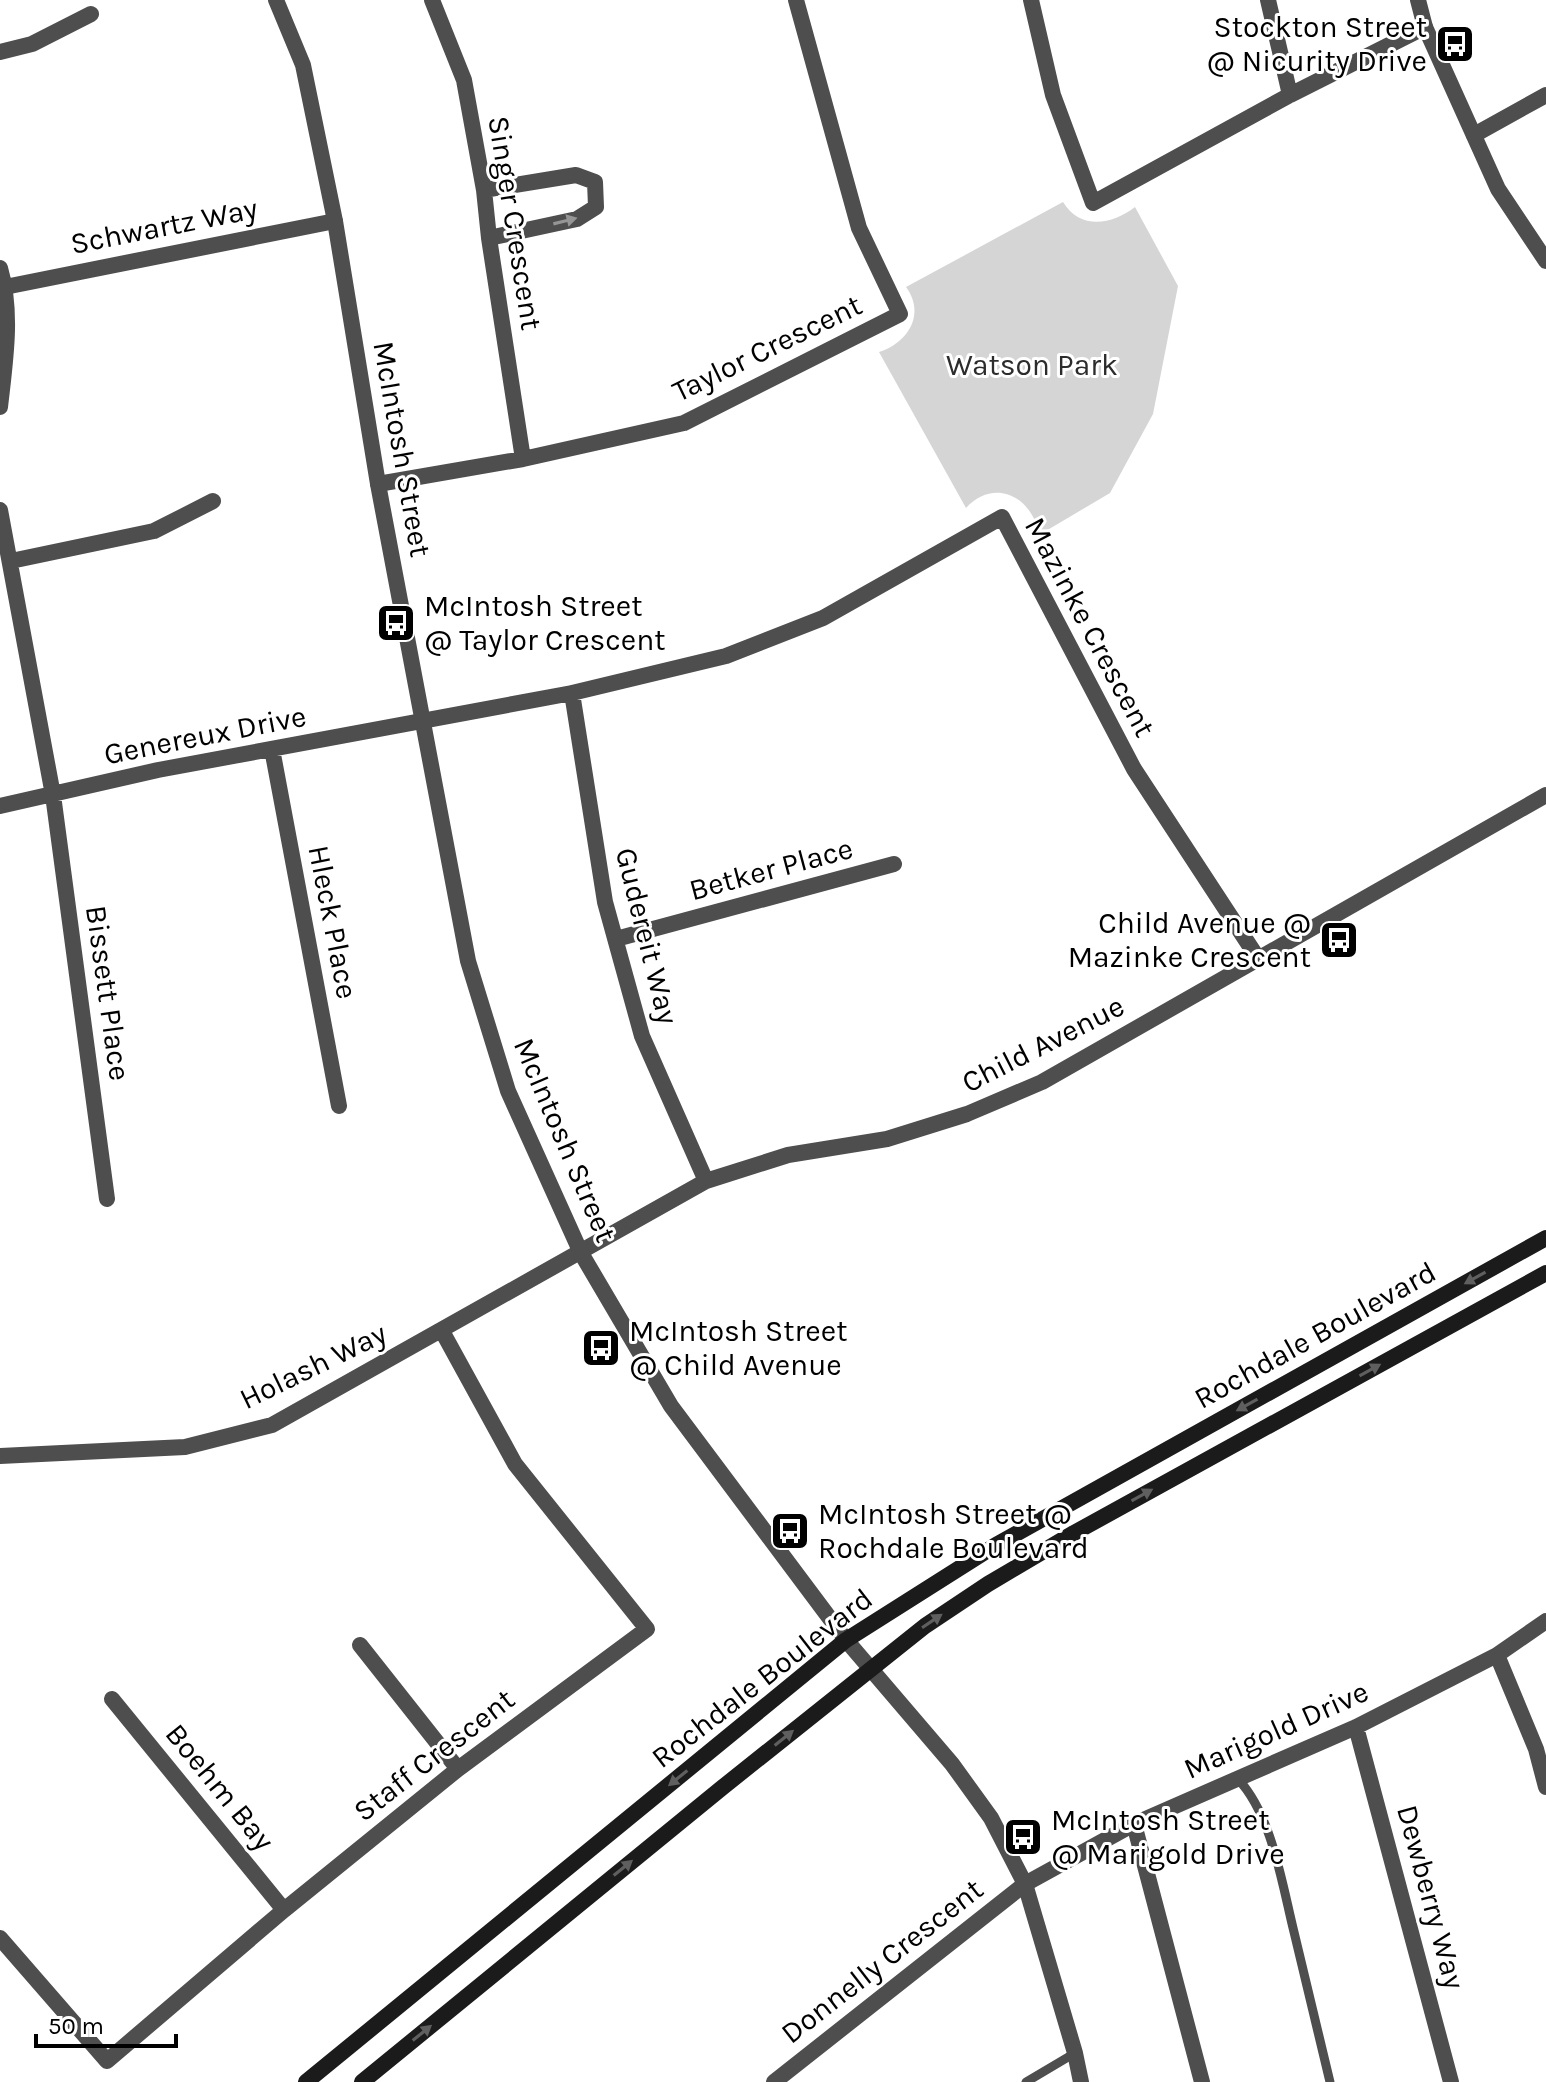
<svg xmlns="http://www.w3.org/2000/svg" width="1546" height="2082" viewBox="0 0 1546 2082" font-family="Karla,sans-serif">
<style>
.green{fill:#d5d5d5}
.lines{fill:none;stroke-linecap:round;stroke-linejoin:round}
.service{stroke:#4e4e4e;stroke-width:9}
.minor{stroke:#4e4e4e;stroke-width:16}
.tertiary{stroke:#4e4e4e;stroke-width:16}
.secondary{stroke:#1b1b1b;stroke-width:16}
.oneway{fill:#959595}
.oneway2{fill:#5f5f5f}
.labels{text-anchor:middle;stroke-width:6;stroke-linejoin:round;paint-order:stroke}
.poi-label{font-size:30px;fill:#000;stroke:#fff;text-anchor:start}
.street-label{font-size:30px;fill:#000;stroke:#fff}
.park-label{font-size:30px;fill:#2c2c2c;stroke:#fff}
</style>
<rect width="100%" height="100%" fill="#fff"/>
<path class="green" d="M1063,202C1080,230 1112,225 1135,207L1178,286L1153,414L1110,493L1039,535C1033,497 994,477 966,508L879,352C908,343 926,314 906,287Z"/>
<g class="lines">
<path class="service" d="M1237,1778C1272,1814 1282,1884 1294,1932C1306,1982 1318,2032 1330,2082
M1026,2082L1075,2053"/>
<path class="minor" d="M432,0L464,80L484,190L489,238L523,459
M1031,0L1053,95L1093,203L1290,95L1425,27
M1268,0L1290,95
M0,52L32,44L91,14
M1474,135L1546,95
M484,190L576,175L595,182L596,207L577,219L489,238
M0,268C13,313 5,362 0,407
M5,287L335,221
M378,484L523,459L684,423L900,314L859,228L796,0
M0,510L53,795L107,1199
M11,561L154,531L213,501
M572,693L605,902L642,1036L706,1181
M272,749L339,1106
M0,806L158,770L572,693L726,656L823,618L1002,517L1134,769L1259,960
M616,939L894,864
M0,1456L185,1447L272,1425L706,1181L788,1155L887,1139L967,1114L1042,1082L1546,795
M360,1645L458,1769
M1497,1655L1536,1749L1546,1787
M112,1699L284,1910
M1356,1727L1451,2082
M1134,1824L1202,2082
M0,1938L107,2061L284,1910L458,1769L647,1629L515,1464L442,1331
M774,2082L1025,1884L1134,1824L1356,1727L1497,1655L1546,1621"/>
<path class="tertiary" d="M276,0L303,65L335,221L378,484L468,961L508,1091L581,1253L671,1406L846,1640L952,1764L991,1818L1025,1884L1075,2053L1081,2082
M1418,0L1425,27L1498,189L1546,261"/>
<path class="secondary" d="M306,2082L846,1640L996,1545L1546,1238
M362,2082L723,1787L925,1626L988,1584L1074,1533L1546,1273"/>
</g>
<defs><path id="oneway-solid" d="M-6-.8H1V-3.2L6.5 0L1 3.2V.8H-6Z" transform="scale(2)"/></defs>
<use class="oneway" href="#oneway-solid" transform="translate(565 221) rotate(-14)"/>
<g class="oneway2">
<use href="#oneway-solid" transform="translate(1475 1278) rotate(151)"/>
<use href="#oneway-solid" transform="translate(1370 1370) rotate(-29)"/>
<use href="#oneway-solid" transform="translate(1247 1405) rotate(151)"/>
<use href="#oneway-solid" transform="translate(1142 1495) rotate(-29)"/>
<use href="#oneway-solid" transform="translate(932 1621) rotate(-34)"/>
<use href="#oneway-solid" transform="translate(784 1738) rotate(-39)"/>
<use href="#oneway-solid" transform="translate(678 1778) rotate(141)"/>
<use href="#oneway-solid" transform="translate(623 1868) rotate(-39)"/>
<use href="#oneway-solid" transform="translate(422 2033) rotate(-39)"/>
</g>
<defs>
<symbol id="bus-square" viewBox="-11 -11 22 22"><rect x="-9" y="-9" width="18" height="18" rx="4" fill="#000" stroke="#fff"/><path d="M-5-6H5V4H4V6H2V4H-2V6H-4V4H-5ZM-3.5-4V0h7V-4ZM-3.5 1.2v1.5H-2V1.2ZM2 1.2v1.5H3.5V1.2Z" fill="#fff"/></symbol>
</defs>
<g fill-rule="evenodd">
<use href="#bus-square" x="1433" y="22" width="44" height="44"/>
<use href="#bus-square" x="374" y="601" width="44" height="44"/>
<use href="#bus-square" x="1317" y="918" width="44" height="44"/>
<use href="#bus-square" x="579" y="1326" width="44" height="44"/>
<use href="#bus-square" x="768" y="1509" width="44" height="44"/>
<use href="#bus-square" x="1001" y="1815" width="44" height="44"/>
</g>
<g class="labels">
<g class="poi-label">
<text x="1427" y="37" text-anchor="end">Stockton Street<tspan x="1427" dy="34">@ Nicurity Drive</tspan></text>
<text x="424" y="616">McIntosh Street<tspan x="424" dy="34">@ Taylor Crescent</tspan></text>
<text x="1311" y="933" text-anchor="end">Child Avenue @<tspan x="1311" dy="34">Mazinke Crescent</tspan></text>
<text x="629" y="1341">McIntosh Street<tspan x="629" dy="34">@ Child Avenue</tspan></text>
<text x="818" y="1524">McIntosh Street @<tspan x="818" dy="34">Rochdale Boulevard</tspan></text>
<text x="1051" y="1830">McIntosh Street<tspan x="1051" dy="34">@ Marigold Drive</tspan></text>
</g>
<g class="street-label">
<text transform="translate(515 223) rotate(81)" y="10">Singer Crescent</text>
<text transform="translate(164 226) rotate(-11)" y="10">Schwartz Way</text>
<text transform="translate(767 348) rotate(-26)" y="10">Taylor Crescent</text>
<text transform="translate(402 449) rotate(80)" y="10">McIntosh Street</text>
<text transform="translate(1090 627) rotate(62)" y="10">Mazinke Crescent</text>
<text transform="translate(205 735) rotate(-11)" y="10">Genereux Drive</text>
<text transform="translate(771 869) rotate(-15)" y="10">Betker Place</text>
<text transform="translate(333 922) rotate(79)" y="10">Hleck Place</text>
<text transform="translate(647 936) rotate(76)" y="10">Gudereit Way</text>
<text transform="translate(108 993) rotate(82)" y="10">Bissett Place</text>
<text transform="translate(1043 1044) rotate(-27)" y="10">Child Avenue</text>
<text transform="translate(565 1140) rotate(67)" y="10">McIntosh Street</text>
<text transform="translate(1315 1335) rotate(-29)" y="10">Rochdale Boulevard</text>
<text transform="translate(313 1366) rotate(-26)" y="10">Holash Way</text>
<text transform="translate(762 1678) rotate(-38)" y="10">Rochdale Boulevard</text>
<text transform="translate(1276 1730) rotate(-24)" y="10">Marigold Drive</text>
<text transform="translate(434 1755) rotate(-38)" y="10">Staff Crescent</text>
<text transform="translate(220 1787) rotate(51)" y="10">Boehm Bay</text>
<text transform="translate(1431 1897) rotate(75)" y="10">Dewberry Way</text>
<text transform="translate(882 1961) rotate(-38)" y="10">Donnelly Crescent</text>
</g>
<g class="park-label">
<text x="1032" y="375">Watson Park</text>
</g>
</g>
<path d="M36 2034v12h140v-12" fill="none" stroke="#000000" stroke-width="4"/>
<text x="48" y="2034" font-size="24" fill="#000000" stroke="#ffffff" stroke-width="6" paint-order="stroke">50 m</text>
</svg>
